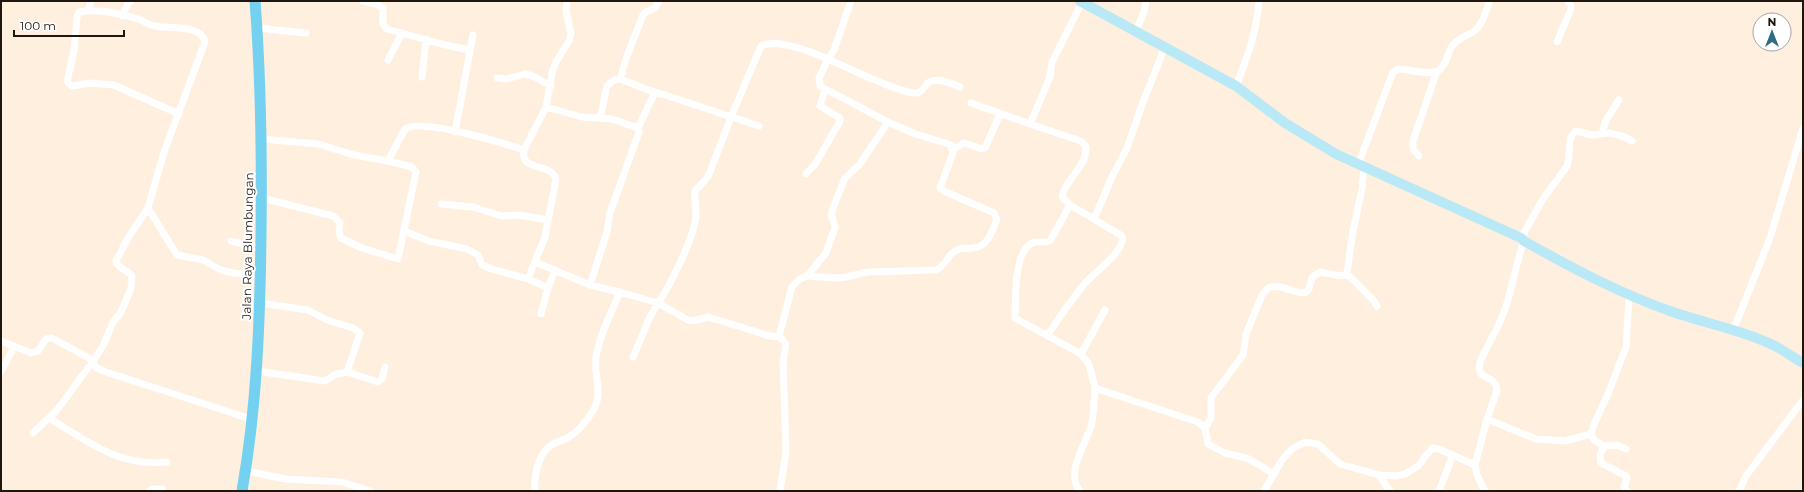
<svg xmlns="http://www.w3.org/2000/svg" width="1804" height="492" viewBox="0 0 1804 492" font-family="Montserrat,sans-serif">
<style>
.lines{fill:none;stroke-linecap:round;stroke-linejoin:round}
.street{stroke:#fff;stroke-width:7}
.secondary{stroke:#b9e8f7;stroke-width:10}
.primary{stroke:#74d1ef;stroke-width:11}
.labels{text-anchor:middle;stroke-width:4;stroke-linejoin:round;paint-order:stroke}
.street-label{font-size:12px;fill:#1d170f;stroke:#fff}
</style>
<rect width="100%" height="100%" fill="#ffefde"/>
<g class="lines">
<path class="street" d="M363,1L376,4L383,8V24L387,29L437,43L469,50
M1082,2L1052,62L1050,77L1030,124L1081,141L1086,147C1087,167 1065,179 1062,197L1070,205L1094,219
M88,11L91,1
M122,16L128,3L131,1
M258,28L306,33
M1136,31L1144,12L1146,1
M1557,42L1571,9V5L1568,1
M388,60L402,33
M422,77L426,39
M497,78L507,79L525,74L533,76L551,86
M620,79L651,91L662,94L759,126
M1236,86C1247,58 1257,31 1259,1
M971,103L1030,124
M546,107L582,117L612,119L638,128
M600,118L607,86L614,80L620,79L627,56L643,15L646,12L655,8L659,1
M455,132L473,35
M1602,133L1606,120L1619,100
M262,139L318,144L354,155L388,161L405,129C423,118 503,143 524,150
M953,149L964,143L982,149L985,148L1000,114
M1419,156L1413,149V141L1437,71
M1358,165L1393,72L1398,69C1410,69 1426,76 1438,71C1447,66 1447,52 1453,45C1459,38 1467,36 1474,31C1483,24 1486,12 1489,1
M806,174L816,163L840,121V118L820,106L825,90
M262,198L333,216L340,223L339,232L341,238L362,248L398,259L416,172L412,167L388,161
M441,204L473,207L502,216L519,215L548,220
M1070,205L1050,241C1043,244 1038,240 1032,243C1013,252 1016,301 1015,318L1081,354L1089,364L1095,388L1198,422L1205,428L1208,444L1225,453L1249,459L1274,474
M148,208L177,255L203,260L221,270L233,273L261,276
M404,231L429,241L467,249L478,255L482,265L492,269L528,279L545,237L556,179C551,162 519,172 524,150L546,107L552,73L556,62L569,41L571,33L566,11L567,1
M1521,238L1543,199L1567,166C1572,154 1565,139 1576,131L1592,135L1609,133L1622,136L1632,141
M231,241L261,248
M535,262L590,285L620,292
M1347,274L1373,300L1377,306
M807,276L836,278L846,277L868,272L936,270C948,264 946,256 955,251C962,247 966,249 973,248C988,247 992,231 997,219L994,213L946,192L940,188L953,153L951,145L913,133L888,122L820,86L819,78L828,59C846,67 901,94 917,93C923,92 924,86 928,83C936,76 952,84 960,87
M528,279L548,288L555,270
M590,285L607,232L610,213L639,132L638,128L655,92
M541,314L548,288
M1733,331L1770,238L1803,128
M1048,334C1061,316 1074,295 1089,279C1098,270 1126,249 1122,236L1094,219L1112,177L1127,148L1143,102L1165,47
M1,341L31,353L38,351L46,339L52,338L89,358L97,368L103,371L251,419
M1081,354L1105,310
M633,357L650,317L658,303L688,320L693,321L708,317L770,336L780,337
M257,371L325,381L336,374L347,372L360,333L353,328L327,320L308,310L260,303
M1,372L14,347
M347,372L378,382L382,379L385,367
M49,418C87,441 118,467 167,462
M1487,419L1536,439L1565,441L1591,434
M1205,428L1211,418V398L1243,355L1246,334L1262,295L1268,288C1281,283 1291,293 1305,293L1309,289L1312,277L1320,272L1342,276L1347,274L1352,236L1362,189L1364,168
M33,433L57,410L93,361L103,346L113,322L121,312L131,288L132,277C129,269 118,270 116,261L128,238L148,208L164,152L205,42C202,24 168,29 155,26C150,25 145,22 141,20C124,14 97,8 79,12L77,17L74,51L68,77V83L72,86L91,83L114,85L179,114
M1604,446L1617,445L1626,449
M246,471L285,479L342,482L370,491
M1379,475L1390,491
M150,491L153,489H162
M535,491C534,476 537,456 550,446C555,442 563,441 569,437C579,431 587,420 593,411C604,393 593,375 596,357C600,334 611,313 620,292L658,303C670,286 691,243 695,222C698,212 694,202 695,191L708,177L731,117L761,46C777,38 812,52 828,59L834,50L851,1
M780,491L786,451L783,362L786,344L780,337V332L792,287L800,279L807,276L826,253L835,227L831,214L833,208L845,178L859,165L888,122
M1080,491C1064,472 1088,442 1092,422C1094,411 1094,399 1095,388
M1264,491L1282,460L1292,449L1305,442L1318,444L1340,464L1379,475L1396,476L1405,474L1418,466L1432,448L1439,449L1475,465
M1439,491L1453,455
M1485,491L1477,475L1475,465L1487,419L1497,391L1496,385L1493,381L1481,374L1479,369L1480,362C1488,343 1500,326 1506,306C1513,284 1516,263 1524,241
M1627,491L1624,488L1627,478L1626,476L1601,463L1600,455L1604,446L1594,440L1591,434L1594,424L1608,394L1626,347L1629,295
M1739,491L1746,476L1803,400"/>
<path class="secondary" d="M1080,1L1236,86L1285,123L1336,154L1521,238L1524,241C1572,268 1619,293 1670,311C1704,323 1746,331 1777,347C1786,352 1794,358 1803,363"/>
<path class="primary" d="M242,491C257,406 260,320 261,234C262,156 261,79 255,1"/>
</g>
<g class="labels">
<g class="street-label">
<text transform="translate(248 246) rotate(-89)" y="4">Jalan Raya Blumbungan</text>
</g>
</g>
<rect width="1804" height="492" fill="none" stroke="#1d170f" stroke-width="4"/>
<g transform="translate(1772 32)"><circle r="19" fill="#ffffff" stroke="#a5a29f"/>
<path d="M0-3L7 15L0 10L-7 15Z" fill="#306c83"/>
<text y="-6" font-size="11" font-weight="bold" text-anchor="middle" fill="#1d170f">N</text>
</g>
<path d="M14 30v6h110v-6" fill="none" stroke="#1d170f" stroke-width="2"/>
<text x="20" y="30" font-size="12" fill="#1d170f" stroke="#ffffff" stroke-width="3" paint-order="stroke">100 m</text>
</svg>
